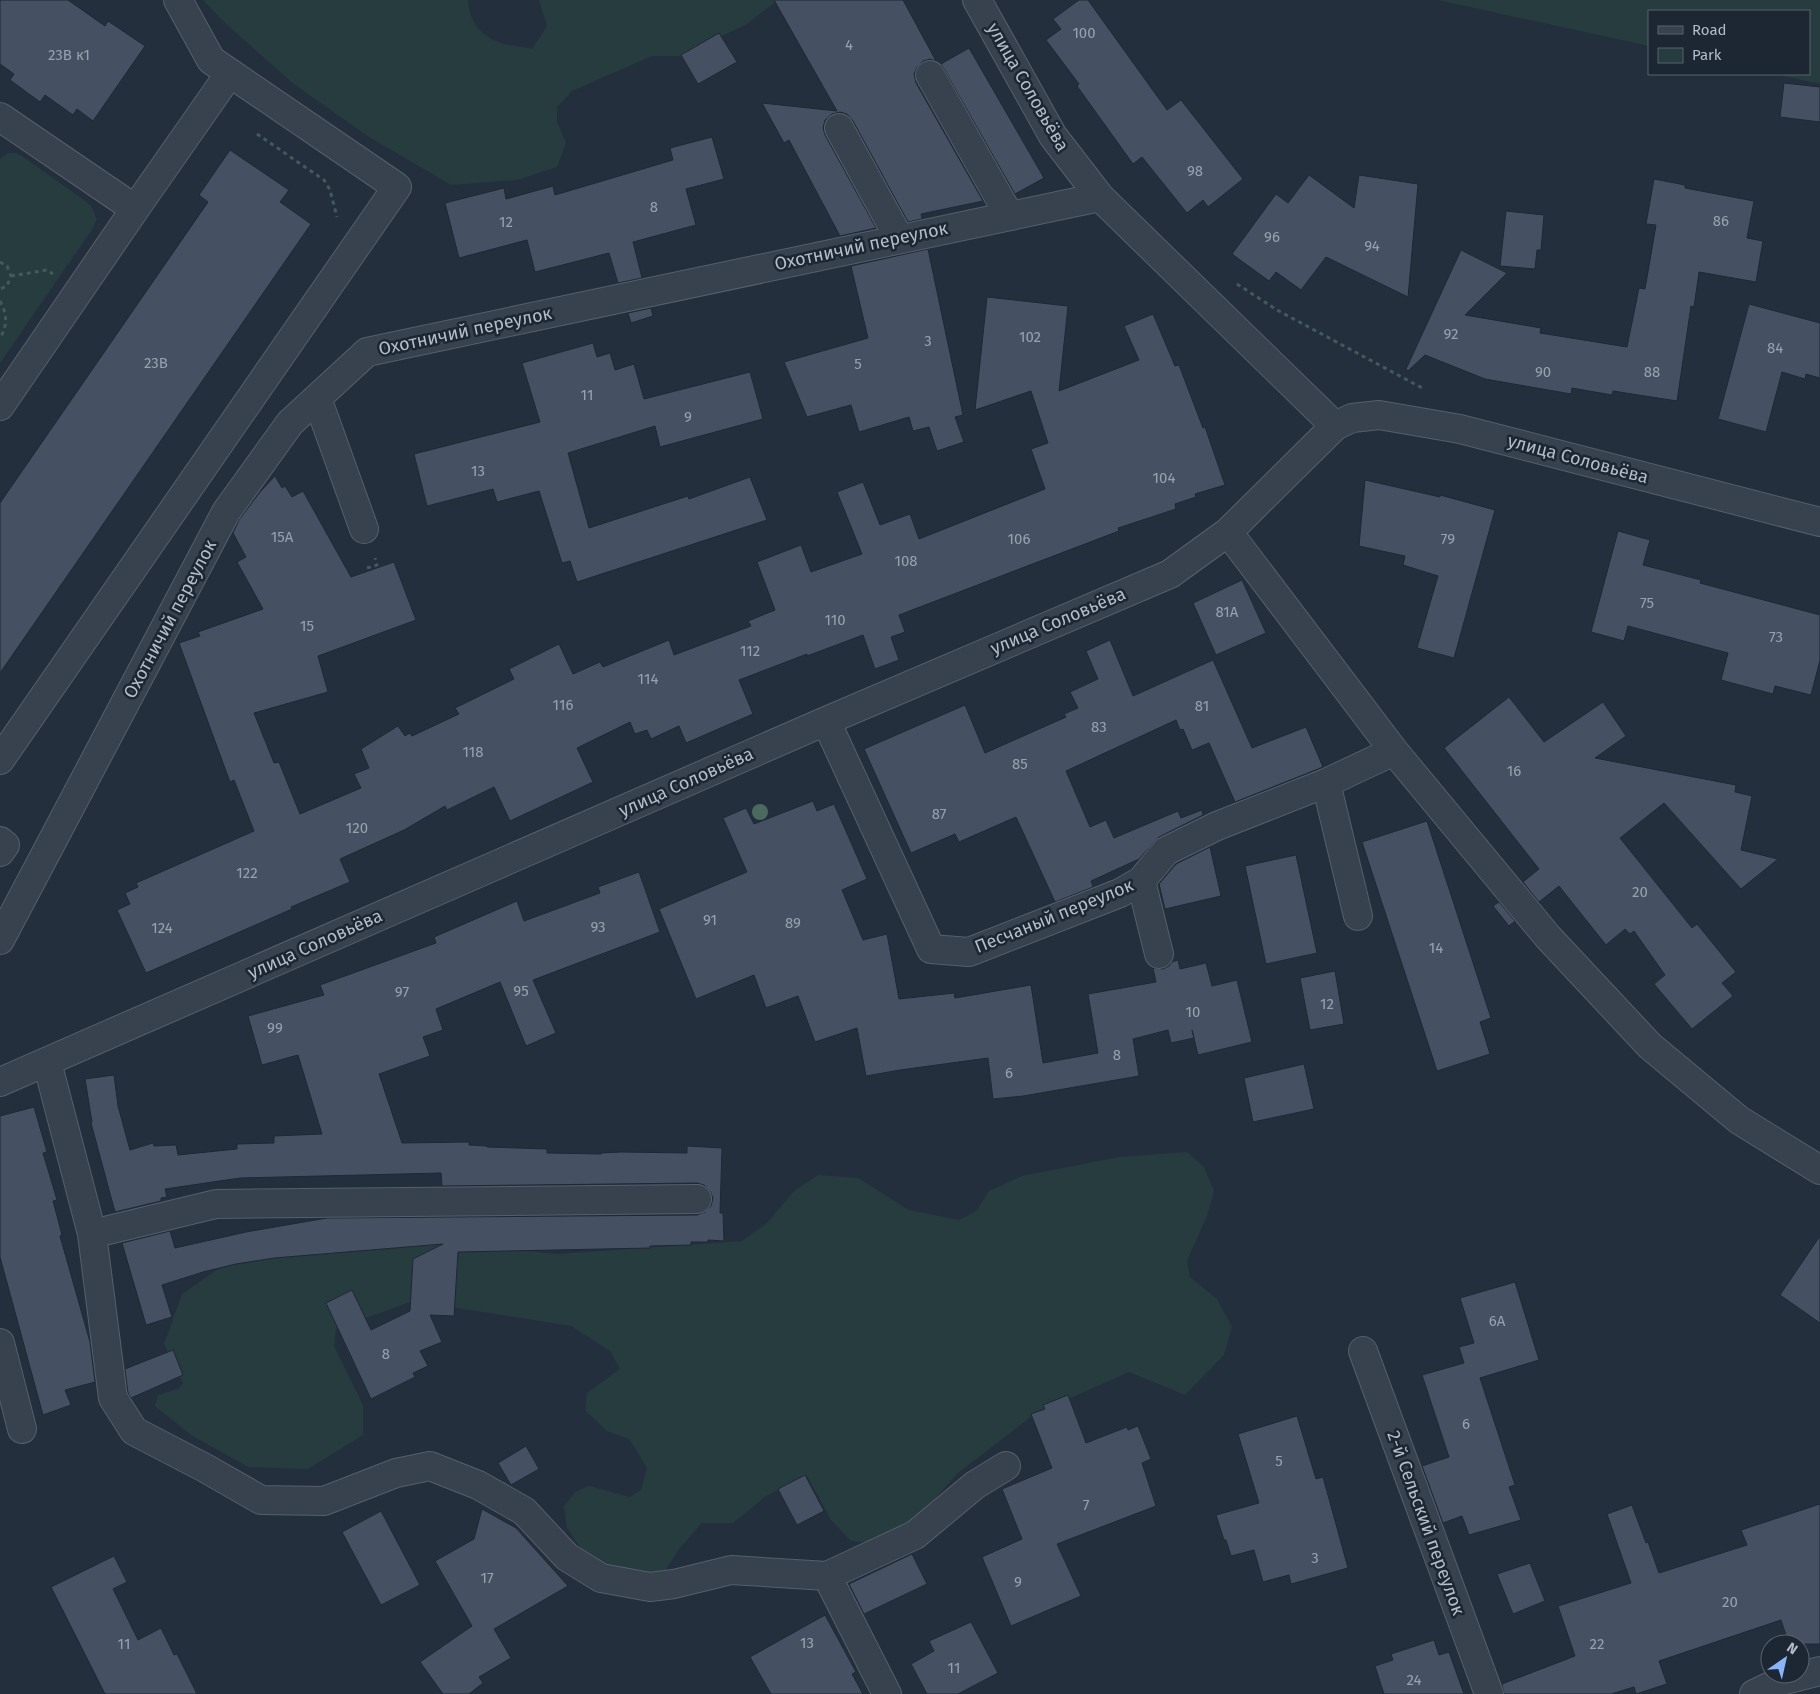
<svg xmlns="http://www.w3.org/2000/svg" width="1820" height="1694" viewBox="0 0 1820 1694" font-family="'Fira Sans',sans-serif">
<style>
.green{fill:#263c3f}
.building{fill:#455162;stroke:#1f2835}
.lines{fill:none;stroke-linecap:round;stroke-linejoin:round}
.minor-casing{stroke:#565f6c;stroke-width:30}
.path{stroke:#44595c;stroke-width:3;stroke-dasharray:4 4;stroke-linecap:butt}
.minor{stroke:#38414e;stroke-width:28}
.tree{fill:#4b6a5d}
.labels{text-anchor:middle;stroke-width:5;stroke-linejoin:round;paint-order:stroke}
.number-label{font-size:15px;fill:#98a1af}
.street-label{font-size:18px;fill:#b4bcc9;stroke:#1d2633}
</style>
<rect width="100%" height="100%" fill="#242f3e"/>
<path class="green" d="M203,0H468C469,19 478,33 496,41C506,46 521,46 532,49L547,26L539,0H778L747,24L680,56H652L572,91L557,107V122L566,143L557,167L517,180L451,185L369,137L295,85L225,23Z
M1438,0H1820V84L1774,74H1809V11H1649V46Z
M8,153H15L22,156L84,200L91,206L97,219L93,228L0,363V159Z
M1187,1152L1204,1167L1214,1191L1207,1216L1187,1261L1190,1277L1217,1299L1232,1327L1224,1355L1185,1395L1129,1372L1035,1414L958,1473L915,1521L870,1543L851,1541L831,1520L807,1476L766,1496L733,1523H702L679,1549L663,1574L652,1579L608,1568L584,1553L567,1528L564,1506L575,1492L589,1486L630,1497L641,1490L647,1468L629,1439L607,1431L585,1410L587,1393L620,1369L610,1351L571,1326L413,1301L336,1329L334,1346L363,1405V1435L308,1469L248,1467L191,1435L155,1406L158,1395L178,1389L183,1383L164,1344L182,1294L254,1244L379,1236L557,1254L742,1241L767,1223L794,1191L818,1175L858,1178L909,1210L959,1220L976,1211L989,1191L1022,1176L1119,1157Z"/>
<path class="building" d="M0,0H68L105,26L108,21L145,46L93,121L77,109L73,115L45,95L40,102L10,80L14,74L0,64Z
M774,0H903L936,61L930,59L923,61L917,67L914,74L916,83L983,201L921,214L922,219L908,222L853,121L847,114L840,112L832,114L825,120L823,128L825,135L876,228L840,236L789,140L784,143L762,103L837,111Z
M1079,0H1088L1167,110L1181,100L1243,179L1208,207L1203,200L1187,213L1142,157L1133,164L1077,86L1079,84L1046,40L1061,29L1053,19Z
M719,33L737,62L698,84L681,55Z
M969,48L1044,178L1015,194L941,64Z
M1784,83L1820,87V122L1780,117Z
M712,137L724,179L686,189L696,225L633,242L642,278L618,283L609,253L535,272L527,240L459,258L445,203L504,188L506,199L553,186L555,195L673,160L670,148Z
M230,150L289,190L280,202L311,224L0,673V503L208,202L199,195Z
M1309,175L1354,208L1359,175L1418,184L1408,297L1326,257L1301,290L1276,272L1269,281L1232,254L1276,194L1288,203Z
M1654,179L1685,185V188L1754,201L1747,238L1763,241L1756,282L1699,272L1694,307L1691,306L1677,401L1613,391L1612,395L1572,388L1571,394L1485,379L1425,355L1408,371L1406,369L1461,250L1507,273L1465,315L1541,328L1540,333L1627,347L1639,288L1645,289L1656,225L1646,224Z
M1506,211L1544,215L1541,250H1537L1535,269L1500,266Z
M928,249L963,415L955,417L964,442L937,451L929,427L913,431L909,417L859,432L851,405L807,417L784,362L868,338L851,266Z
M987,297L1068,306L1059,391L1139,360L1124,326L1153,314L1175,366L1179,365L1203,428L1205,427L1225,485L1195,494L1196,497L1175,504L1176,509L1118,528L1119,531L899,615L905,632L891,637L899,660L875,669L863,635L807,656V654L739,680L753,714L686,743L679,726L651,739L647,730L635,734L630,722L577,748L593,782L510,821L494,787L447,810L445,806L404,830L340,859L350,882L291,907L292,909L146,973L117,910L130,904L125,893L138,887L136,883L254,831L234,780L230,782L179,643L200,636L198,632L263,609L237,562L246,557L233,533L239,520L260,492L275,476L282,488L285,486L292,497L303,491L351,577L394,562L416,620L318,656L328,692L254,713L274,763L279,762L300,814L361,788L354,774L369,768L361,749L398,726L405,736L410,733L412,736L459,714L455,708L514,679L509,669L559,644L573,674L600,662L603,667L669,640L674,655L751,626L748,621L775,610L757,562L801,545L811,572L862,554L837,492L863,482L880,525L910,514L919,539L1045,489L1031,449L1048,443L1031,391L975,410Z
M1749,304L1820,323V378L1806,374L1805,379L1782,372L1766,432L1718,419Z
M651,308L653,316L631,323L628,313Z
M593,343L597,357L610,353L615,370L634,364L644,399L750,372L763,419L660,447L655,426L568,453L589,528L688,496L689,499L750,477L767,520L577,582L570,561L562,563L539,491L497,502L493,489L427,506L414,454L540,422L522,363Z
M1365,480L1440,497V495L1495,510L1454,658L1417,648L1438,576L1403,565L1405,556L1359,546Z
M1618,531L1650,540L1643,565L1701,580L1700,583L1820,615V660L1811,695L1775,686L1773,694L1721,680L1728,653L1628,626L1624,641L1591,632Z
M1242,580L1266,633L1216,655L1193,603Z
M1110,640L1133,696L1213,660L1252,748L1306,727L1323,767L1235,802L1209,743L1192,750L1183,729L1180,730L1176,720L1066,771L1090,827L1106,820L1114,838L1178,811L1181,818L1202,810L1203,815L1159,837L1139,859L1091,881L1093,887L1055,902L1016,817L959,842L955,834L911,853L864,749L965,705L985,753L1066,717L1064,714L1078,708L1070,692L1098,679L1086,651Z
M1509,697L1544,742L1603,702L1626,736L1595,758L1736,785L1735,792L1752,796L1741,850L1778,859L1741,889L1664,803L1620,838L1692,928L1697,924L1736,972L1722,983L1733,996L1692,1029L1654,984L1665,975L1634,931L1630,934L1625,929L1606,945L1559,886L1539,902L1523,882L1539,869L1444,748Z
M813,801L817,811L834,804L867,879L842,890L863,940L887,934L899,999L954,993L955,998L1031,985L1043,1063L1098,1053L1088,994L1156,982L1153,968L1163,969L1169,966L1172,962L1178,960L1180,969L1206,963L1212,986L1237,980L1252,1042L1198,1055L1192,1030L1194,1038L1171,1043L1168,1030L1133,1039L1139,1076L1023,1096L993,1099L988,1058L900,1070L866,1076L857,1028L815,1042L798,996L766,1008L754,975L696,999L659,909L747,872L723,818L746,808L754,824Z
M1427,821L1491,1018L1480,1022L1490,1054L1437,1071L1362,842Z
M1210,847L1221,896L1165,909L1159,884L1176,864Z
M1296,855L1317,953L1266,964L1245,866Z
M639,872L660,932L533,980L556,1033L526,1046L500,982L436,1009L443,1030L423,1037L430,1056L379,1074L402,1143L469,1142V1145L487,1146V1147L547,1149V1153L601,1154V1153L621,1152L687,1153V1146L722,1148L720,1213H723L724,1241L708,1240V1242H691V1245L650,1246V1248L458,1252L454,1316L430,1315L442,1342L420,1351L428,1366L413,1373L415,1377L371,1399L326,1303L352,1290L371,1330L410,1311L413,1259L443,1244L274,1258L236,1264L203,1272L162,1285L172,1317L146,1325L122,1243L170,1231L175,1248L246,1232L327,1218L697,1215L705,1212L711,1206L713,1198L710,1191L704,1185L697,1183L442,1186L441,1173L240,1178L165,1189L167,1197L161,1198V1201L115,1212L91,1123L92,1122L85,1079L114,1075L118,1106L130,1150L153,1143L154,1146L176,1145L178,1155L237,1149V1144L274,1143V1136L322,1134L298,1055L262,1065L248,1016L324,995L320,985L436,943L434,937L517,901L524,921L600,893L598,887Z
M1499,902L1515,921L1509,926L1493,906Z
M1335,971L1344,1024L1310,1030L1300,978Z
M1304,1064L1314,1109L1253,1122L1244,1078Z
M34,1107L47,1152L43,1153L57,1200L53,1201L62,1235L60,1236L90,1342L95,1382L65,1390L71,1405L43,1415L0,1257V1116Z
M1820,1236V1323L1780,1295Z
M1515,1282L1539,1360L1480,1378L1515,1485L1509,1487L1521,1520L1469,1535L1462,1516L1443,1523L1422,1466L1449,1457L1422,1375L1464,1363L1459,1347L1474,1343L1460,1298Z
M173,1350L183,1375L131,1398L128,1393L125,1369Z
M1068,1395L1086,1443L1127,1427L1128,1430L1138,1426L1151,1459L1142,1463L1156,1506L1057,1544L1081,1596L1011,1626L982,1557L1022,1539L1002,1489L1052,1468L1031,1414L1045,1409L1043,1405Z
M1297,1416L1316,1479L1323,1477L1348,1568L1291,1584L1289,1575L1263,1582L1254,1550L1231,1556L1226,1540H1224L1216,1515L1259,1503L1238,1434Z
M526,1446L539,1469L511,1485L498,1463Z
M805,1475L824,1511L797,1525L778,1489Z
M1820,1504V1644H1789L1781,1620L1659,1661L1667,1684L1636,1694L1634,1687L1611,1694H1504L1502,1684L1575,1656L1558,1606L1631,1583L1607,1514L1632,1505L1646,1543L1648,1542L1659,1573L1747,1545L1741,1530Z
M482,1509L516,1528L568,1586L494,1629L511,1658L479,1677L483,1683L469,1694H443L420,1662L472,1626L435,1561L474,1539Z
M381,1511L420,1585L381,1605L342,1532Z
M912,1554L927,1584L864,1614L849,1584Z
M114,1556L127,1582L113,1589L138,1640L161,1628L174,1655L177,1654L197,1694H105L51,1587Z
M1530,1563L1545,1601L1513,1614L1497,1574Z
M825,1615L856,1672L852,1674L863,1694H771L750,1657Z
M971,1622L998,1673L958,1694H927L911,1664L934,1651L929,1641Z
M1434,1640L1439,1655L1449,1652L1464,1694H1384L1375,1666L1393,1660L1391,1654Z"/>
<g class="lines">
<defs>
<path id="minor" d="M977,0L1053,136L1100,197L1335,426
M930,75L1009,215
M0,117L135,209L230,73
M839,128L899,238
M317,398L364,529
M0,406L135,209
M1228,532L1394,751L1548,937L1650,1046L1739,1120L1820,1170
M826,721L931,949L969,952L1120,893L1141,881L1166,851L1217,826L1326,783L1394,751
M0,760L397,187L211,60L178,0
M1326,783L1358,916
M0,841L5,845L0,852
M1141,881L1159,954
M0,940L226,512L290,423L367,352L1100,197
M47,1062L92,1234L113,1398L134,1431L205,1468L261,1500L324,1501L396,1473L430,1466L478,1485L524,1511L567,1557L601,1578L650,1587L674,1584L731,1570L827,1576L915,1535L975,1485L1006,1466
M0,1082L826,721L1170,574L1228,532L1335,426L1352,418L1379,415L1460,429L1820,522
M92,1234L216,1204L697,1199
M0,1343L22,1429
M1363,1351L1489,1694
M827,1576L887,1694
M1754,1694L1781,1681L1820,1671"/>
</defs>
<use href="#minor" class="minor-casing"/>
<path class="path" d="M257,134L324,180L330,190L337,217
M0,262L7,266L11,276L7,286L0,289
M11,276L47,270L53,274
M1237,284L1277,310L1424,389
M0,301C7,314 8,325 0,338
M367,568L377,565L375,558"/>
<use href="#minor" class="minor"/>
</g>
<circle class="tree" cx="760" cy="812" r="8"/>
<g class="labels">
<g class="number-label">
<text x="1084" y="38">100</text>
<text x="849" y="50">4</text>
<text x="69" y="60">23В к1</text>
<text x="1195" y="176">98</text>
<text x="654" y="212">8</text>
<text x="1721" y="226">86</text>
<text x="506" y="227">12</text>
<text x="1272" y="242">96</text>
<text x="1372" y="251">94</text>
<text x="1451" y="339">92</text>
<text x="1030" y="342">102</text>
<text x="928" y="346">3</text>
<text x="1775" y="353">84</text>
<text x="156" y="368">23В</text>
<text x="858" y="369">5</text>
<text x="1543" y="377">90</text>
<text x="1652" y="377">88</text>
<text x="587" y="400">11</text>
<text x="688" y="422">9</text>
<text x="478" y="476">13</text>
<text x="1164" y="483">104</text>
<text x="282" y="542">15А</text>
<text x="1019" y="544">106</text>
<text x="1448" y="544">79</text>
<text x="906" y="566">108</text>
<text x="1647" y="608">75</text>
<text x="1227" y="617">81А</text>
<text x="835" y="625">110</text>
<text x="307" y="631">15</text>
<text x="1776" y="642">73</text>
<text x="750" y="656">112</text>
<text x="648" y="684">114</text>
<text x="563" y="710">116</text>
<text x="1202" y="711">81</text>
<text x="1099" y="732">83</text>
<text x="473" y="757">118</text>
<text x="1020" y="769">85</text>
<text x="1514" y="776">16</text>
<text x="939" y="819">87</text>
<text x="357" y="833">120</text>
<text x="247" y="878">122</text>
<text x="1640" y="897">20</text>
<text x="710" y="925">91</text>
<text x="793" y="928">89</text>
<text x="598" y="932">93</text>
<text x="162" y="933">124</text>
<text x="1436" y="953">14</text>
<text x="521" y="996">95</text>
<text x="402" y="997">97</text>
<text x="1327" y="1009">12</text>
<text x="1193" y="1017">10</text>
<text x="275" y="1033">99</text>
<text x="1117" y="1060">8</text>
<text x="1009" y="1078">6</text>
<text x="1497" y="1326">6А</text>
<text x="386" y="1359">8</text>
<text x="1466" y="1429">6</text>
<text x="1279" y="1466">5</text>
<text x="1086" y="1510">7</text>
<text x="1315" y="1563">3</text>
<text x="487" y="1583">17</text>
<text x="1018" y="1587">9</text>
<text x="1730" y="1607">20</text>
<text x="807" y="1648">13</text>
<text x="124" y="1649">11</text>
<text x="1597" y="1649">22</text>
<text x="954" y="1673">11</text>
<text x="1414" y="1685">24</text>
</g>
<g class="street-label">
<text transform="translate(1028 87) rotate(60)" y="6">улица Соловьёва</text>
<text transform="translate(861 246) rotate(-12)" y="6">Охотничий переулок</text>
<text transform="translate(465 331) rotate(-12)" y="6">Охотничий переулок</text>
<text transform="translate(1578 459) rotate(15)" y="6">улица Соловьёва</text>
<text transform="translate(170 619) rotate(-62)" y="6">Охотничий переулок</text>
<text transform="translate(1058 621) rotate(-23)" y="6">улица Соловьёва</text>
<text transform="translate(686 782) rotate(-24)" y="6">улица Соловьёва</text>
<text transform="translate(1054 916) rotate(-22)" y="6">Песчаный переулок</text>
<text transform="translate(315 944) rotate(-24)" y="6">улица Соловьёва</text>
<text transform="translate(1426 1523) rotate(70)" y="6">2-й Сельский переулок</text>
</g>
</g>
<rect x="1648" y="10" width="162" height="65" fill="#1d2633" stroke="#59626f"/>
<rect x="1658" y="26" width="25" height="8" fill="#38414e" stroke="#59626f"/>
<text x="1692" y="35" font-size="15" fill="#b4bcc9">Road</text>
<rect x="1658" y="48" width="25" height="15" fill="#263c3f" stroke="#59626f"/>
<text x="1692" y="60" font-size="15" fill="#b4bcc9">Park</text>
<g transform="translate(1785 1659) rotate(34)"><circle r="24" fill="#1d2633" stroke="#59626f"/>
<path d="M0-4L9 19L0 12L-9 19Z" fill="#8ab4f8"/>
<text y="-8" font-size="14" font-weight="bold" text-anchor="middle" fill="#b4bcc9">N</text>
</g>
</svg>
